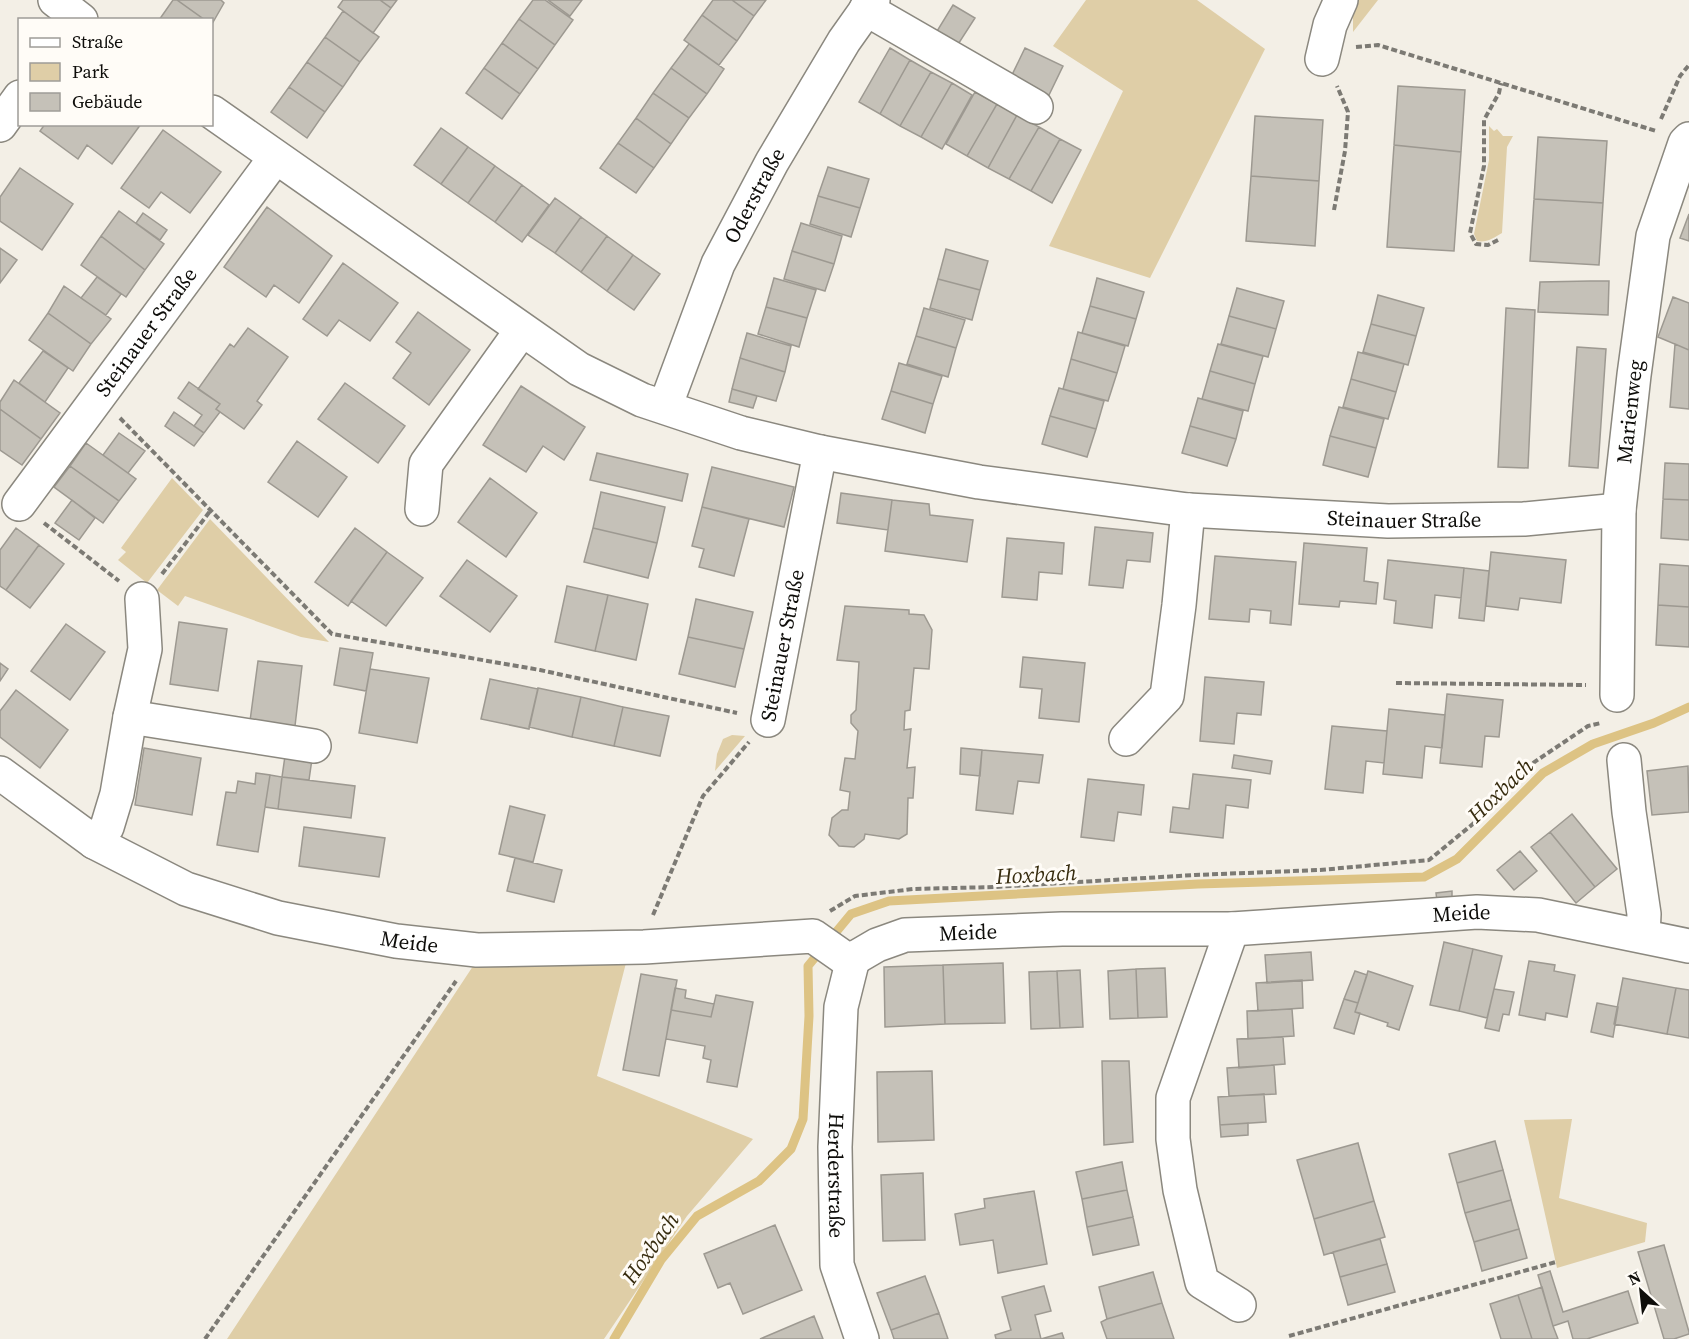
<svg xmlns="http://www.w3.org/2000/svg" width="1689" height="1339" viewBox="0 0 1689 1339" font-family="'Source Serif 4',serif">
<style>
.green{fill:#dfcea7}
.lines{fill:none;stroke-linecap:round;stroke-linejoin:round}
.stream{stroke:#ddc384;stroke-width:9}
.building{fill:#c5c1b8;stroke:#9d9991;stroke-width:1.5}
.minor-casing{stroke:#8b887f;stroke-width:36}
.path{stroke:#7c7a74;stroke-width:4;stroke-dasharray:6 3;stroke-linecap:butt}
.minor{stroke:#fff;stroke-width:33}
.labels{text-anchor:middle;stroke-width:6;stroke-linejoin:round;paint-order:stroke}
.street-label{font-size:21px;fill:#0e0d0a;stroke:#fffcf7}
.water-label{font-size:22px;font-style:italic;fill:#382d10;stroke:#fffcf7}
</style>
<rect width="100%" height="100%" fill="#f3efe6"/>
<path class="green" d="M1086,0H1197L1265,49L1150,278L1049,246L1123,91L1053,46Z
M1357,0H1378L1353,32V5Z
M1489,126L1494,131L1497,129L1503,136H1513L1507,147L1502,233C1494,238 1486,243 1477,241L1474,234L1489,160Z
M172,478L203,510L147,583L118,560L126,552L121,548Z
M210,519L329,642L301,637L185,596L178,606L157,590Z
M732,735L745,736L715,771L717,754L723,739Z
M479,957L627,959L597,1076L753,1139L687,1216L604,1339H227Z
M1572,1119L1559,1198L1647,1223L1645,1242L1557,1268L1524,1120Z"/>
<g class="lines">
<path class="stream" d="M614,1339L661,1260L697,1216L759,1181L791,1149L803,1119L809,1016L808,966L851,914L889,901L1198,884L1424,877L1457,859L1543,773L1593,744L1654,723L1689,707"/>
</g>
<path class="building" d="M173,0H177L205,20H159Z
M177,0H221L224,3L212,24V20H205Z
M343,0H380L391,8L373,33L338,7Z
M380,0H397L391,8Z
M533,0H545L573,20L555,45L519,19Z
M548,0H582L570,16Z
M713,0H732L754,16L737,41L702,15Z
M732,0H766L754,16Z
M953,5L975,18L955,49L934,36Z
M343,11L379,37L360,62L325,37Z
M702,15L737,41L719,65L684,40Z
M519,19L555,45L538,69L502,43Z
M325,37L360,62L343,87L307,62Z
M502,43L538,69L520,94L484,68Z
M689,44L724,69L707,94L671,68Z
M890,48L910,60L880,114L859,102Z
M1025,48L1063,66L1048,97L1010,79Z
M910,60L931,72L900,126L880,114Z
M307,62L343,87L325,112L289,87Z
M484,68L520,94L502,119L466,93Z
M671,68L707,94L689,118L653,93Z
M931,72L952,83L921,137L900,126Z
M952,83L972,95L942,149L921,137Z
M1398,86L1465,90L1461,152L1394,145Z
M289,87L325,112L307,138L271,112Z
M975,92L997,104L967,156L946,144Z
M653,93L689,118L671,144L636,118Z
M997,104L1017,115L988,168L967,156Z
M1017,115L1039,127L1009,179L988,168Z
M1255,116L1323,120L1319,181L1251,176Z
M636,118L671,144L654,168L618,143Z
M45,124H141L112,164L87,145L78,159L40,131Z
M1039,127L1060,139L1031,191L1009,179Z
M441,128L468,147L441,184L414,165Z
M163,130L221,172L190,213L161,192L149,208L121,188Z
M1538,137L1607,141L1603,203L1534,199Z
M1060,139L1081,150L1052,203L1031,191Z
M618,143L654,168L636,193L600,168Z
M1394,145L1461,152L1454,251L1387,247Z
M468,147L495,166L468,203L441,184Z
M495,166L522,185L495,222L468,203Z
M828,167L869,179L860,208L818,196Z
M20,168L73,204L42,250L0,221V197Z
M1251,176L1319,181L1315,246L1246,241Z
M522,185L549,205L522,242L495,222Z
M818,196L860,208L851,237L810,224Z
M555,198L581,217L555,253L528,235Z
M1534,199L1603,203L1599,265L1530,261Z
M267,207L332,256L299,303L274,285L266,297L224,267Z
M119,211L164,244L145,270L101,236Z
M143,213L167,230L160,240L136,223Z
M1689,214V241L1680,238Z
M581,217L607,236L581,272L555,253Z
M801,223L842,236L834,264L792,251Z
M101,236L145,270L126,297L81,265Z
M607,236L633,255L607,291L581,272Z
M0,248L17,260L0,283Z
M946,249L988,261L980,290L938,279Z
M792,251L834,264L825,291L784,279Z
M633,255L660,274L634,310L607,291Z
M343,263L398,303L370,341L339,320L327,336L303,319Z
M97,277L121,294L106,315L81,298Z
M774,278L816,290L807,318L766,307Z
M1097,278L1144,292L1136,319L1090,306Z
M938,279L980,290L972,320L930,308Z
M1590,281H1609L1608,315L1538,312L1540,282Z
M64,286L111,319L91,344L48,313Z
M1237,288L1284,301L1276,329L1229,316Z
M1378,295L1424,308L1416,336L1371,324Z
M1673,297L1689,303V350L1658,337Z
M1090,306L1136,319L1128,346L1082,333Z
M766,307L807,318L799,347L758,334Z
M924,308L965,320L956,348L916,336Z
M1506,308L1535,310L1528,468L1498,467Z
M418,312L470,350L429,405L393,378L411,353L396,342Z
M48,313L91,344L73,371L29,340Z
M1229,316L1276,329L1268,357L1221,344Z
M1371,324L1416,336L1408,365L1363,352Z
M248,328L288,357L257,401L262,405L244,429L216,409L220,404L198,389L230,344L234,347Z
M1078,332L1125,346L1117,373L1071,359Z
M747,333L791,346L785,372L740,358Z
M916,336L956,348L948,377L907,364Z
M1218,344L1263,356L1255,384L1210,371Z
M1675,344L1689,350V409L1670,407Z
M1577,347L1606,349L1598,468L1569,466Z
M43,351L68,368L45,402L19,383Z
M1358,352L1404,364L1396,392L1351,379Z
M740,358L785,372L776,401L732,389Z
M1071,359L1117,373L1108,401L1063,389Z
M899,363L942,376L933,404L891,391Z
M1210,371L1255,384L1248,411L1202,399Z
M1351,379L1396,392L1388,419L1343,407Z
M14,380L60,413L41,439L0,409V402Z
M189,382L220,404L216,409L220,412L204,433L194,426L202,415L178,398Z
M345,383L405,426L378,463L318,419Z
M521,386L585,427L564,460L543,446L526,472L483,445Z
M1059,388L1104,401L1096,429L1050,416Z
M732,389L757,396L753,408L729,402Z
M891,391L933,404L925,433L882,419Z
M1198,398L1243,411L1236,439L1190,426Z
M1339,407L1384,419L1376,448L1330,436Z
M0,409L41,439L22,465L0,450Z
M174,412L204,433L194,446L165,426Z
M1050,416L1096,429L1087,457L1042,444Z
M1190,426L1236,439L1227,466L1182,453Z
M119,433L145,451L128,473L103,455Z
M1330,436L1376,448L1368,477L1323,465Z
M297,441L347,477L318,517L268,482Z
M86,443L136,479L119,501L70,466Z
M597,453L688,474L682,501L590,480Z
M1665,463L1689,464V500L1663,499Z
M70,466L119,501L103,523L54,487Z
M712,467L794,487L784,527L702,507Z
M490,478L537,513L506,557L458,522Z
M601,492L665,507L657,543L593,528Z
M841,493L892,500L888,530L837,523Z
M1663,499L1689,500V540L1661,538Z
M72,500L95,518L79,540L55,523Z
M892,500L929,504L930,515L973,520L967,562L885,551Z
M702,507L749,519L734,576L699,567L704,549L692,546Z
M1095,527L1153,533L1150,562L1127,560L1123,588L1089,585Z
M16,528L39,545L6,590L0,586V550Z
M355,528L387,552L348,606L315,582Z
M593,528L657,543L648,578L584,562Z
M1007,538L1064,543L1062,574L1039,572L1037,600L1002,597Z
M1304,543L1367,548L1364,581L1378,583L1376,604L1340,601L1339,607L1299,604Z
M39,545L64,564L30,608L6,590Z
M387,552L423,578L386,626L351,601Z
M1491,552L1566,560L1561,603L1520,598L1518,610L1486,606Z
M1215,556L1296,562L1291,625L1270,623L1271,611L1250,609L1249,622L1209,619Z
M467,560L517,596L490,632L440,596Z
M1388,560L1464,568L1461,598L1435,595L1432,628L1394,623L1396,601L1384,599Z
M1660,564L1689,566V607L1658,605Z
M1464,568L1489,571L1484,621L1459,618Z
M567,586L608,595L595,651L555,642Z
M608,595L648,604L636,660L595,651Z
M696,599L753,612L744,649L688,637Z
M1658,605L1689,607V647L1656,645Z
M845,606L909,610V614L924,615L932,630L929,669L914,668L910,710L905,711L904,730L911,729L907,768L915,767L913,798H908L907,834L899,839L865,834L864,839L854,847L839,846L829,835L832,818L842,810H848L850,792L840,790L845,758L855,759L858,731L851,723V715L856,710L859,662L837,660Z
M179,622L227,629L218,691L170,684Z
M66,624L105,652L70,700L31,671Z
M688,637L744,649L735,687L679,674Z
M340,648L373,653L366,691L334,685Z
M1023,657L1085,663L1079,722L1039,718L1042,689L1020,687Z
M258,661L302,666L295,726L250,721Z
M0,663L8,669L0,681Z
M370,669L429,678L417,743L359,733Z
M1205,677L1264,682L1261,715L1237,713L1234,744L1200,741Z
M490,679L538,689L529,729L481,719Z
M538,688L581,697L572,737L529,727Z
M16,690L68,730L40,768L0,737V711Z
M1447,694L1503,700L1499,737L1485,736L1482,767L1440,763Z
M581,697L623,707L614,746L572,737Z
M623,707L669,716L660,756L614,746Z
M1389,709L1445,715L1442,748L1425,746L1422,778L1383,774Z
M1332,726L1387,731L1384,763L1366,761L1363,793L1325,789Z
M144,748L201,758L192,815L135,805Z
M961,748L982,750L980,776L960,774Z
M982,750L1043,755L1039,783L1018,781L1013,814L976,810Z
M1234,755L1272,761L1270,774L1232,768Z
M285,756L312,759L309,780L282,777Z
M1688,766L1689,812L1652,815L1647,771Z
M256,773L270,775L258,852L217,845L226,792L236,793L238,781L255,784Z
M1193,774L1251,780L1248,808L1226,805L1223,838L1170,832L1173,807L1189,809Z
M270,775L282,777L278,809L265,807Z
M282,777L355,786L351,818L278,809Z
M1088,779L1144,785L1141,815L1118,812L1114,841L1081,837Z
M510,806L545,815L533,862L499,854Z
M1572,814L1617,869L1595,887L1550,832Z
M304,827L385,838L379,877L299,866Z
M1550,832L1595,887L1576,903L1531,847Z
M1520,851L1537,871L1514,890L1497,870Z
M515,858L562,870L554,902L507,891Z
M1452,891V899L1437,901L1436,893Z
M1444,942L1473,949L1459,1011L1430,1005Z
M1473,949L1502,956L1487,1018L1459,1011Z
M1311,952L1313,980L1267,983L1265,955Z
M1529,961L1555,965L1554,971L1575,975L1567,1017L1546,1013L1545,1020L1519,1015Z
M1003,963L1005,1023L945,1024L943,965Z
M943,965L945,1024L885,1027L884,967Z
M1165,968L1167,1017L1138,1018L1136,969Z
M1136,969L1138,1018L1110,1019L1108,971Z
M1080,970L1083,1027L1060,1028L1057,971Z
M1057,971L1060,1028L1031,1029L1029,972Z
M1355,971L1367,975L1358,1003L1344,999Z
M1368,971L1413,986L1399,1030L1387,1026L1388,1023L1355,1012Z
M641,974L677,980L659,1076L623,1070Z
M1623,978L1676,988L1667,1034L1614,1024Z
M1302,980L1303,1008L1258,1011L1256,983Z
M675,988L686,990L685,998L714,1004L711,1017L671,1010Z
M1676,988L1689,990V1038L1667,1034Z
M1494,989L1514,992L1509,1015L1503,1014L1499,1031L1485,1028Z
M716,995L753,1002L737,1087L707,1082L711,1060L703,1058L705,1046L666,1039L671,1010L711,1017Z
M1344,999L1358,1003L1355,1012L1360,1013L1354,1034L1334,1028Z
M1597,1003L1618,1007L1613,1037L1591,1032Z
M1292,1009L1294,1036L1248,1039L1247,1011Z
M1283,1037L1285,1064L1239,1068L1237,1039Z
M1102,1061H1129L1133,1142L1104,1145Z
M1274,1065L1276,1094L1229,1096L1227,1068Z
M932,1071L934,1140L878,1142L877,1072Z
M1264,1094L1266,1122L1220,1125L1218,1097Z
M1248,1123V1135L1221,1137L1220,1125Z
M1495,1141L1503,1170L1457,1183L1449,1154Z
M1358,1143L1374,1201L1314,1219L1297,1160Z
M1122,1162L1127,1190L1082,1199L1076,1172Z
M1503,1170L1511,1200L1465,1213L1457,1183Z
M923,1173L925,1240L883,1241L881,1175Z
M1127,1190L1133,1217L1087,1227L1082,1199Z
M1034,1191L1047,1264L998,1273L993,1240L960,1245L955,1214L985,1208L984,1199Z
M1511,1200L1519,1229L1474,1242L1465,1213Z
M1374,1201L1385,1237L1324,1255L1314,1219Z
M1133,1217L1139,1245L1093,1255L1087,1227Z
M775,1225L802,1290L743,1314L730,1283L718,1288L704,1254Z
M1519,1229L1527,1258L1482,1271L1474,1242Z
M1380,1239L1387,1264L1340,1277L1333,1252Z
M1664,1245L1689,1332V1334L1674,1339H1664L1638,1252Z
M1387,1264L1395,1292L1348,1305L1340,1277Z
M1550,1271L1563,1312L1628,1291L1638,1323L1587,1339H1573L1568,1321L1553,1326L1538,1275Z
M1153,1272L1162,1303L1107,1319L1099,1287Z
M925,1276L939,1313L891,1330L877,1293Z
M1044,1286L1051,1311L1035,1315L1041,1339L1062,1333L1064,1339H996L995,1335L1011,1330L1002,1297Z
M1542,1287L1553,1326L1558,1339H1532L1518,1295Z
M1518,1295L1532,1339H1501L1490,1304Z
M1162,1303L1174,1339H1107L1101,1322L1107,1319Z
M939,1313L948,1339H894L891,1330Z
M814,1316L823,1339H760Z"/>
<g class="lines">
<defs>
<g id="minor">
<path d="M55,0L81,20"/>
<path d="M866,9L1036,107"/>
<path d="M1322,59L1330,25L1341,0"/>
<path id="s1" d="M212,112L579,369L642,400L741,433L820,452L979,482L1188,510L1388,521L1524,519L1619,510"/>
<path d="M0,125L20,97"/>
<path id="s2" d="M665,407L718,264L772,162L844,41L873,0"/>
<path id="s3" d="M19,504L275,158"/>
<path d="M422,509L426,464L521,331"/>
<path id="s4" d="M1617,695L1619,510L1634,375L1653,236L1685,143L1689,139"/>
<path d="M130,717L314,746"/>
<path id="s5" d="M768,720L820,452"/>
<path d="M1126,739L1167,696L1179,605L1188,510"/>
<path d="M1624,760L1629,812L1644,914L1643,936"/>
<path id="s6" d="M0,773L94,842L186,889L278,918L396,941L477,950L644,947L813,936L843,957L853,959L877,945L905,935L1062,929H1232L1477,912L1538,915L1689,946"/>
<path d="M94,842L107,827L117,794L130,717L145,649L142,599"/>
<path d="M1232,929L1173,1098V1139L1180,1190L1202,1282L1239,1305"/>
<path id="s7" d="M853,959L841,1007L835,1147L837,1265L862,1339"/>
</g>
</defs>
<use href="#minor" class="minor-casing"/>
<path class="path" d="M1356,47L1378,45L1656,131
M1661,119L1680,76L1689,65
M1334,210L1345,151L1348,112L1337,86
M1498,240L1488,245L1476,244L1470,233L1484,166V120L1499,93L1501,83
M120,418L332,634L540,670L737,713
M44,523L119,581
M162,574L211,510
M1396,683L1586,685
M830,911L855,896L913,889L995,887L1195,875L1320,870L1429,860L1485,814L1530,765L1588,726L1601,723
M653,915L703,796L749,742
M1289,1336L1556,1262
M205,1339L456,981"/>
<use href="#minor" class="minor"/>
</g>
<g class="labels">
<g class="street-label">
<text dy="7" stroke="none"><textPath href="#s2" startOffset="230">Oderstraße</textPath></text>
<text dy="7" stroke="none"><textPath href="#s3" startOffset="214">Steinauer Straße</textPath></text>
<text dy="7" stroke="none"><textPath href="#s4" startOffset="284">Marienweg</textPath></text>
<text dy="7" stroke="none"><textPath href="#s1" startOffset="1293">Steinauer Straße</textPath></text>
<text dy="7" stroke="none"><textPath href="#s5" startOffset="76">Steinauer Straße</textPath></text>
<text dy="7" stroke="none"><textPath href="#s6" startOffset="1516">Meide</textPath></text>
<text dy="7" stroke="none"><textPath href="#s6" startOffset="1022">Meide</textPath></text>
<text dy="7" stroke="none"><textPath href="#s6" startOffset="450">Meide</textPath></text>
<text dy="7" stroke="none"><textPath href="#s7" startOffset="218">Herderstraße</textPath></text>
</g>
<g class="water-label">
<text transform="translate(1500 790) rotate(-44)" y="8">Hoxbach</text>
<text transform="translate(1036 874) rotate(-3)" y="8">Hoxbach</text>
<text transform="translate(650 1248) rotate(-55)" y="8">Hoxbach</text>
</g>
</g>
<rect x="18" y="18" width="195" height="108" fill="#fffcf7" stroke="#9f9c98" stroke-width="1.5"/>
<rect x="30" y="38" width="30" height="9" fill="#ffffff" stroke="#9f9c98" stroke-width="1.5"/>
<text x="72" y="48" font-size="18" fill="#0e0d0a">Straße</text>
<rect x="30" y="63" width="30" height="18" fill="#dfcea7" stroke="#9f9c98" stroke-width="1.5"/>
<text x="72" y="78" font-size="18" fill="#0e0d0a">Park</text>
<rect x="30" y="93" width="30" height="18" fill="#c5c1b8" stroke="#9f9c98" stroke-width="1.5"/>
<text x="72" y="108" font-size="18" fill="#0e0d0a">Gebäude</text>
<g transform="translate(1641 1291) rotate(333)" stroke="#fffcf7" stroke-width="4.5" paint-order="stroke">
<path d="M0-4.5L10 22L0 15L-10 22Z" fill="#0e0d0a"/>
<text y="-9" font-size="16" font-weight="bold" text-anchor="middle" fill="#0e0d0a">N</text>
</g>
</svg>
